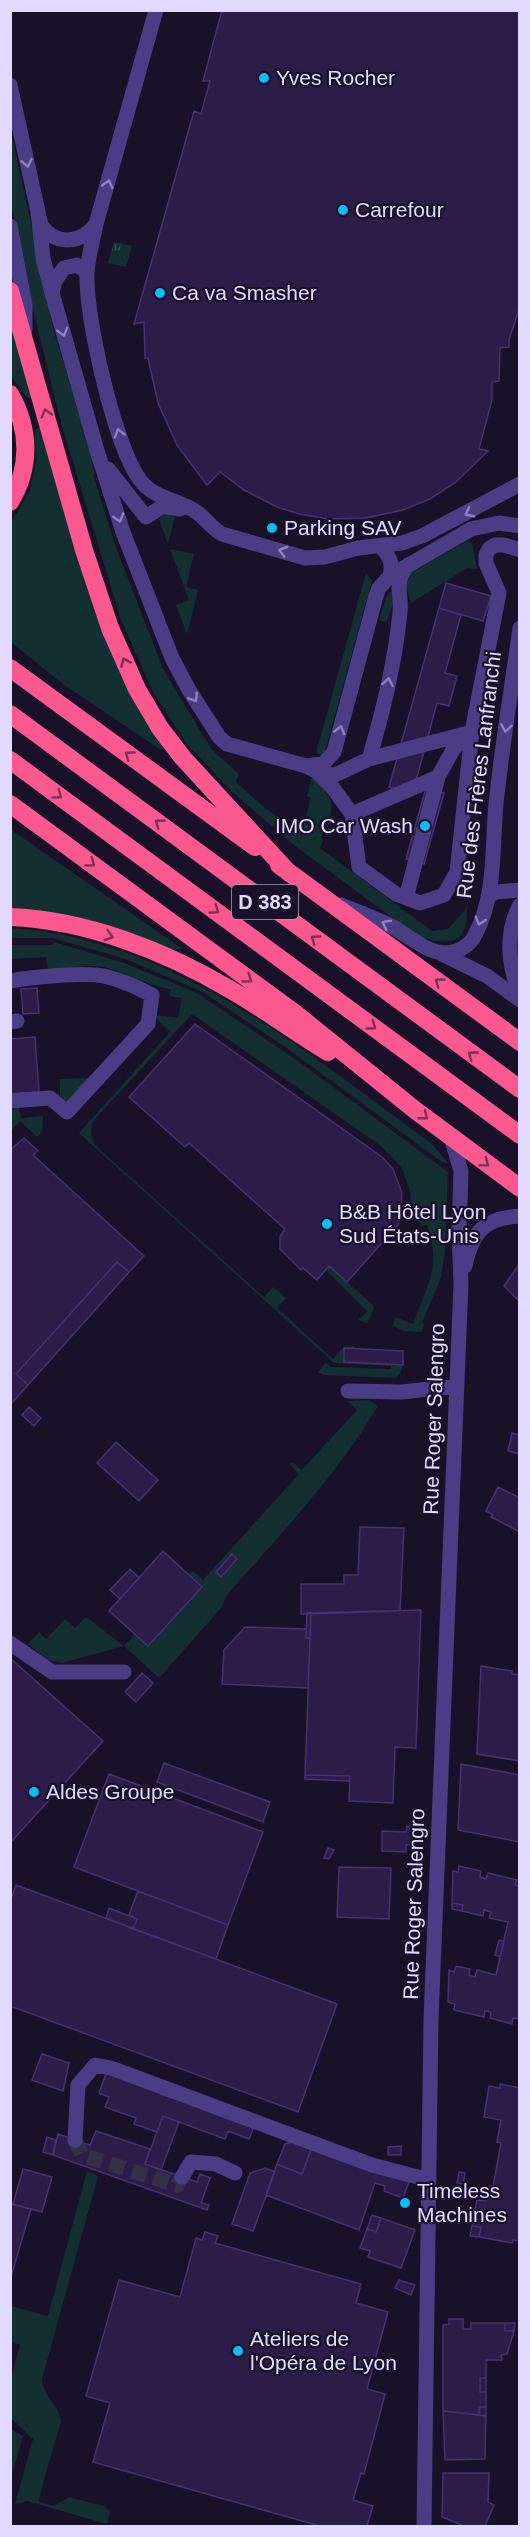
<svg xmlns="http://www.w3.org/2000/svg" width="530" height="2537" viewBox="0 0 530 2537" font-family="Helvetica,sans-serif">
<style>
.grass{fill:#142f32}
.park{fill:url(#park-tufts)}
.building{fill:#2c1d48;stroke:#473074;stroke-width:1.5}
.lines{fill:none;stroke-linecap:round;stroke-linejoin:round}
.minor-tunnel{stroke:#362f48;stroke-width:15;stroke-dasharray:15 8;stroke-linecap:butt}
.minor{stroke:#4b3d85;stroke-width:15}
.highway{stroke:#fa588e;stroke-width:18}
.oneway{stroke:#8f83bb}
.oneway2{stroke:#7e3156}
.poi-dot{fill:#0bbef8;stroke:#181128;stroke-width:2}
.labels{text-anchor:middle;stroke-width:4.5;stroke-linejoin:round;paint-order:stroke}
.shield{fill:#181128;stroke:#a59dbe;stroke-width:1.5}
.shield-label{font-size:20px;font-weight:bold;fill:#e2d9fe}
.poi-label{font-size:21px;fill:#e2d9fe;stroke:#181128;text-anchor:start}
.street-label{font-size:21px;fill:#e2d9fe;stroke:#181128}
</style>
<defs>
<pattern id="park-tufts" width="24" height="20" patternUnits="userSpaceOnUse" patternTransform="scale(1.5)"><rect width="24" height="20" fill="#142f32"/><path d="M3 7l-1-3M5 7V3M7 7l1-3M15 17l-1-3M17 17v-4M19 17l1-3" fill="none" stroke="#364d51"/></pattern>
</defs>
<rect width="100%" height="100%" fill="#181128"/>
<path class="grass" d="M10,127L55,335L94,460L91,461L95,474H93L114,542L163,669L212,750L239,774L236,782C256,800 277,822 303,828L311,798L307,796L312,777C340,805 333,805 321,838L323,840L320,848L432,931L448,929L467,908C466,916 467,926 463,932C454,949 427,939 414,934L294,845L230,790L187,744L154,694L121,620L60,419L30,297L11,202Z
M10,322L32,398H27L11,376Z
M40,427L164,749L161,750L63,684L11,642L10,524L30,491L36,461L35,429Z
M166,512L175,517L168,544L159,519Z
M467,541L472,543L477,569L467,568L411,603L406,586L411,573Z
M170,549L194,554L186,587L198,590L187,634L176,605L189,600Z
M366,573L372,581L324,755L316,753Z
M392,590L393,602L387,622L379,620L386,598Z
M10,829L183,949L174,950L88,922L11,909Z
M11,928C173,938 307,1053 432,1144L449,1164L442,1162L288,1049L203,992L123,958L52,938H11Z
M54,942L124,963L197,993L298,1061L448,1172L445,1252L441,1277L422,1323L424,1324L421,1332L404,1331L393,1326L395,1317L413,1324C427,1285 442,1266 427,1225L422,1226L411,1208L410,1190L402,1168L381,1146L192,1014L95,1119C89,1128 90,1139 97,1147L264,1297L273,1287L286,1298L277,1308L333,1359L344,1347L354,1346V1349H344V1362L403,1365L400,1373L396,1378L324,1375L318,1372L326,1363L331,1367L391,1369V1366L334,1363L79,1133L170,1032L155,1017V1015L178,1018L182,998L170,996L171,989C148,986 127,973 104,967C87,964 65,968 48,969L46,957L11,959V945H52Z
M90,1078L66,1102L60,1099V1079Z
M19,1108L21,1118L43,1116L42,1131L37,1137L20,1121L11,1131V1109Z
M329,1266L373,1305L374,1309L367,1323L358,1320L367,1311L326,1270Z
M369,1400L378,1406C336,1476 280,1535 226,1596L222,1607L159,1678L124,1646L62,1663L48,1660L28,1644L39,1632L46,1639L65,1619L75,1628L86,1617L124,1646L135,1634L149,1646L202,1587L189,1575L193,1571L203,1580L299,1474L290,1464L292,1462L302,1470L357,1410L347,1401Z
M87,2171L98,2176L42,2379C42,2396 59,2404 61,2421L38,2501L53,2506L69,2497L104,2506L110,2512L107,2524L27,2501L15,2504L33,2439L11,2418V2378L20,2345L11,2341V2306L48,2316Z
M11,2429L23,2436L11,2478Z"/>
<path class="park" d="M114,242L132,246L126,267L108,263Z"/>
<path class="building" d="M222,10H520V306L509,340V347L500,348L499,381L492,382V400L479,449L488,451L456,482L430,499L403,510L366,518L328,519L299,514L277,507L244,490L220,472L207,485L177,445L158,403L148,358H145L144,322L134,324L194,111L201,114L210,81H203Z
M446,583L491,596L483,621L439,608Z
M439,608L461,615L445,673L457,676L449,706L437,703L416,781L396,789L389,787Z
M426,788L444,793L424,864L406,859Z
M37,988L39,1013L23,1014L21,989Z
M195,1024L382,1157L393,1169L402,1193L401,1212L398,1225L347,1282L329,1266L317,1280L303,1268L301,1270L280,1249V1237L285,1229L189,1143L185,1147L129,1097Z
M35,1037L39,1092L10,1094V1039Z
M24,1138L38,1151L33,1155L144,1256L129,1272L117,1262L16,1374L28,1385L10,1405V1150Z
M117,1262L129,1272L28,1385L16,1374Z
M518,1266L520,1268V1302L504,1286Z
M344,1348L403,1351V1365L344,1362Z
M29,1407L41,1418L34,1426L22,1415Z
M512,1433L520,1435V1454L508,1451Z
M116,1442L158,1480L139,1501L97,1463Z
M498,1487L520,1498V1532L491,1517L493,1515L486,1511Z
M360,1527L404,1528L400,1611L301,1614V1584H344V1575H358Z
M163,1551L202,1587L148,1646L109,1611Z
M232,1554L237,1559L221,1577L216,1572Z
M130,1569L139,1578L120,1599L110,1590Z
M421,1610L416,1748L395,1747L393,1803L349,1801L350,1776L305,1775L311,1613Z
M307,1613H311L310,1638H306Z
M245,1627L306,1629V1638H310L308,1688L222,1684L224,1650Z
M10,1658L103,1741L10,1843Z
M481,1666L512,1671V1674L520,1675V1761L477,1754Z
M142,1673L153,1683L136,1702L125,1692Z
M164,1763L270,1802L263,1822L157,1782Z
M461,1764L520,1775V1842L458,1830Z
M109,1774L263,1832L228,1925L74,1867Z
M305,1775L350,1776L349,1781L305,1779Z
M407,1826H412L413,1832L412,1845H406V1852L382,1851V1831L406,1832Z
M328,1848L334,1850L329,1859L324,1858Z
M459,1866L481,1871L480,1877L486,1879L488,1873L517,1880L515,1885L520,1886V2019L513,2018L512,2024L490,2018L491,2012L485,2011L484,2017L454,2010L455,2004L448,2002L449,1970L454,1972L456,1966L470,1969L469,1975L475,1977L477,1970L496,1975L508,1922L489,1918L491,1912L484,1910L483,1916L462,1911L463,1905L452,1903L453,1871L458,1872Z
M339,1867L391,1868L389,1919L337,1917Z
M16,1885L337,2004L298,2112L10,2006V1902Z
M138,1891L228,1925L216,1959L133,1929L137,1919L129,1915Z
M452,1903L463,1905L462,1911L452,1909Z
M109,1908L137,1919L133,1929L106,1918Z
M499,1940L504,1941L500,1957L495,1955Z
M42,2054L69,2063L63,2091L32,2080Z
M107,2071L254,2126L249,2139L228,2131L225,2139L163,2116L157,2132L134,2124L136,2118L105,2107L109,2097L99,2093Z
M500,2084L520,2088V2241L513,2240L512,2243L479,2237L481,2227L472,2226L477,2200L486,2201L489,2186H493L501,2143L497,2142L501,2120L484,2117L489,2086L500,2088Z
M163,2116L179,2122L161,2170L145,2164Z
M96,2131L150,2149L145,2164L197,2182L200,2174L210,2178L201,2203L209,2205L207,2210L53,2155L58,2134L90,2145Z
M47,2137L56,2140L53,2155L43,2152Z
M297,2141L312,2147L302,2174L277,2164L285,2144Z
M401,2146V2155H388V2147Z
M312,2147L409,2182L403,2198L384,2191L385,2186L375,2183L359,2230L266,2195L277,2164L302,2174Z
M265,2168L275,2172L253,2231L232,2224L250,2173Z
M23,2169L52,2177L42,2212L13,2204Z
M459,2172L465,2173L463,2184L457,2183Z
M10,2204L31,2209L10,2280Z
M372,2215L381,2218L376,2232L367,2229Z
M381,2218L415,2230L401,2268L368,2257L370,2251L360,2248L367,2229L376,2232Z
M472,2226L481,2227L479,2237L470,2236Z
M205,2232L218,2236L215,2243L361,2284L356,2303L388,2312L367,2389L385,2394L364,2474L361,2473L353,2500L373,2506L367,2526H320L93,2462L110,2403L86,2396L119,2280L180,2297L196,2238L202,2240Z
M399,2280L415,2285L411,2295L395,2288Z
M449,2319H463V2329H471V2323H505V2331H514L507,2354L501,2355L502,2360H486V2378H480V2392H486V2407H479V2415L443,2411V2325L449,2324Z
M505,2323H515L514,2331H505Z
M480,2378H486V2392H480Z
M479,2407H486V2416L479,2415Z
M443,2411L486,2416L485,2459L445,2460Z
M443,2473H489L488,2502L494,2505L485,2526H464L442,2517Z"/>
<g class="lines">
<path class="minor-tunnel" d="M75,2140L82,2155L177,2185L182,2177"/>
<path class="minor" d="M10,85L41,225C56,246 81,244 96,224L156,10
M38,213L43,258L52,293L98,454L123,532L172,658L189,690L219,737L227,744L306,766L323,764L334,752L376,596L379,588L390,576L471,529L499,523L520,526
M96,224C93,240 88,257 87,273C85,316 115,447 140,480C155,500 179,499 198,513C207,520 211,528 222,534L305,558L325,557L358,548L402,543L422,536L520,484
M10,226L25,305V330
M52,293L55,281L64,268L77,265L87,273
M108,469L146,517L163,506L180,509
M380,546C390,556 393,563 390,576
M369,759C383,712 395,663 400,613C402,593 393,583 408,565
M306,766L322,774L335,775L369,759L472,732L499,593L486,563V555L489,549L495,545H504L520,550
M317,772L333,788L352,814L359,867L396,894L420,903L444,895L457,872L472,732
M352,814L438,777
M488,896L496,892L520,890
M406,898L438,777L454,748L470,734
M341,905C356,911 372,917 387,924C408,933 430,960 456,951C465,948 472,942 476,933C496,895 492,845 496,804C502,745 512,686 520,628
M520,905C505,932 508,966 520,993
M440,953L487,976L520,1000
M10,981C33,977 83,972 104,976C122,980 136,987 152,995L148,1024L67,1112L50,1098L10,1101
M10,1022L17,1021
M465,1266C472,1232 484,1218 520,1216
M348,1391L402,1392L456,1386
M10,1643L52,1672H124
M75,2140L78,2085L95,2065L111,2068L372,2165L429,2180
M182,2177L191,2162L216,2164L235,2173
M424,2526L431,2019L461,1284L459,1233L461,1171L451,1137"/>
<path class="highway" d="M10,291L84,550L110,628L137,689L160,728L183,758L289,873
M10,394C30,429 31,468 10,502
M10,668L255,847
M10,714L520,1089
M10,760L520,1135
M10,804L296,1014L415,1110L520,1188
M279,865L520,1042
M10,917C87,920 165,951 231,990C264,1009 295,1032 328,1052"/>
</g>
<defs><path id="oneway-chevron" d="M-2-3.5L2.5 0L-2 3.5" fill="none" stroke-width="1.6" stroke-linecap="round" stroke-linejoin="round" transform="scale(1.5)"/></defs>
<g class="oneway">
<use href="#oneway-chevron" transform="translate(27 163) rotate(78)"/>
<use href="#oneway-chevron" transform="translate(108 184) rotate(-75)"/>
<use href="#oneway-chevron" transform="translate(63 332) rotate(74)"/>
<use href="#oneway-chevron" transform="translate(119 433) rotate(-106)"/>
<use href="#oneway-chevron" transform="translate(469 513) rotate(152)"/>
<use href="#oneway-chevron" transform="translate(119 518) rotate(73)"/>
<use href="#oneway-chevron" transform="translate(283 551) rotate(-164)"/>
<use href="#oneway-chevron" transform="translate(388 682) rotate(-80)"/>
<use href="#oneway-chevron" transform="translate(194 698) rotate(58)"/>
<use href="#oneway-chevron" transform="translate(506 728) rotate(98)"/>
<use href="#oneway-chevron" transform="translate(340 730) rotate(-75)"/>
<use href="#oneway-chevron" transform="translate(480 921) rotate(107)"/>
<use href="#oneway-chevron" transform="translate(386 924) rotate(-153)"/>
</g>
<g class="oneway2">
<use href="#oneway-chevron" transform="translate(46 413) rotate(-106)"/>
<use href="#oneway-chevron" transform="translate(125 662) rotate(-114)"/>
<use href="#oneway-chevron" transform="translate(129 755) rotate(-144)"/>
<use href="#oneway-chevron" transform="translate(58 795) rotate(36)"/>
<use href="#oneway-chevron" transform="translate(159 823) rotate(-144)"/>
<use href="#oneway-chevron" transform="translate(91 863) rotate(36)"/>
<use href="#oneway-chevron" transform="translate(215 910) rotate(36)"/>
<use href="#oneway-chevron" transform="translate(109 936) rotate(17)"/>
<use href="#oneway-chevron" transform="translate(315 939) rotate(-144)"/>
<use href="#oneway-chevron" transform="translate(248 979) rotate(36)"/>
<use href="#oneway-chevron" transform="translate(439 982) rotate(-144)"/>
<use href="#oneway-chevron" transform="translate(372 1026) rotate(36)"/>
<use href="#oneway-chevron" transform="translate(472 1055) rotate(-144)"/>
<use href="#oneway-chevron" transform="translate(424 1116) rotate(38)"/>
<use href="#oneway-chevron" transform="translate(485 1163) rotate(37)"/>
</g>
<g class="poi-dot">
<circle cx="264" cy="78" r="6"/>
<circle cx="343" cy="210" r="6"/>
<circle cx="160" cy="293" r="6"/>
<circle cx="272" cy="528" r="6"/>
<circle cx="425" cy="826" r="6"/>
<circle cx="327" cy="1224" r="6"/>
<circle cx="34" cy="1792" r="6"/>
<circle cx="405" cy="2203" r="6"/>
<circle cx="238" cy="2351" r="6"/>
</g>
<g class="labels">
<rect class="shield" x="232" y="885" width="66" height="34" rx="4.5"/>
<g class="shield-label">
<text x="265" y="909">D 383</text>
</g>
<g class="poi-label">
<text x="276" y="85">Yves Rocher</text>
<text x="355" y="217">Carrefour</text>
<text x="172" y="300">Ca va Smasher</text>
<text x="284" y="535">Parking SAV</text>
<text x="413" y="833" text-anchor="end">IMO Car Wash</text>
<text x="339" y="1219">B&amp;B Hôtel Lyon<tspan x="339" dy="24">Sud États-Unis</tspan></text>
<text x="46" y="1799">Aldes Groupe</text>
<text x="417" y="2198">Timeless<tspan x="417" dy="24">Machines</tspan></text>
<text x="250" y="2346">Ateliers de<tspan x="250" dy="24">l'Opéra de Lyon</tspan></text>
</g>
<g class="street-label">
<text transform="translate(479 775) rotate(-83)" y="7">Rue des Frères Lanfranchi</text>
<text transform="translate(434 1419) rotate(-88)" y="7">Rue Roger Salengro</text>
<text transform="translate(414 1904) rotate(-88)" y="7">Rue Roger Salengro</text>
</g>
</g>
<rect width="530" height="2537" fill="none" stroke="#e2d9fe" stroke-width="24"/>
</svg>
